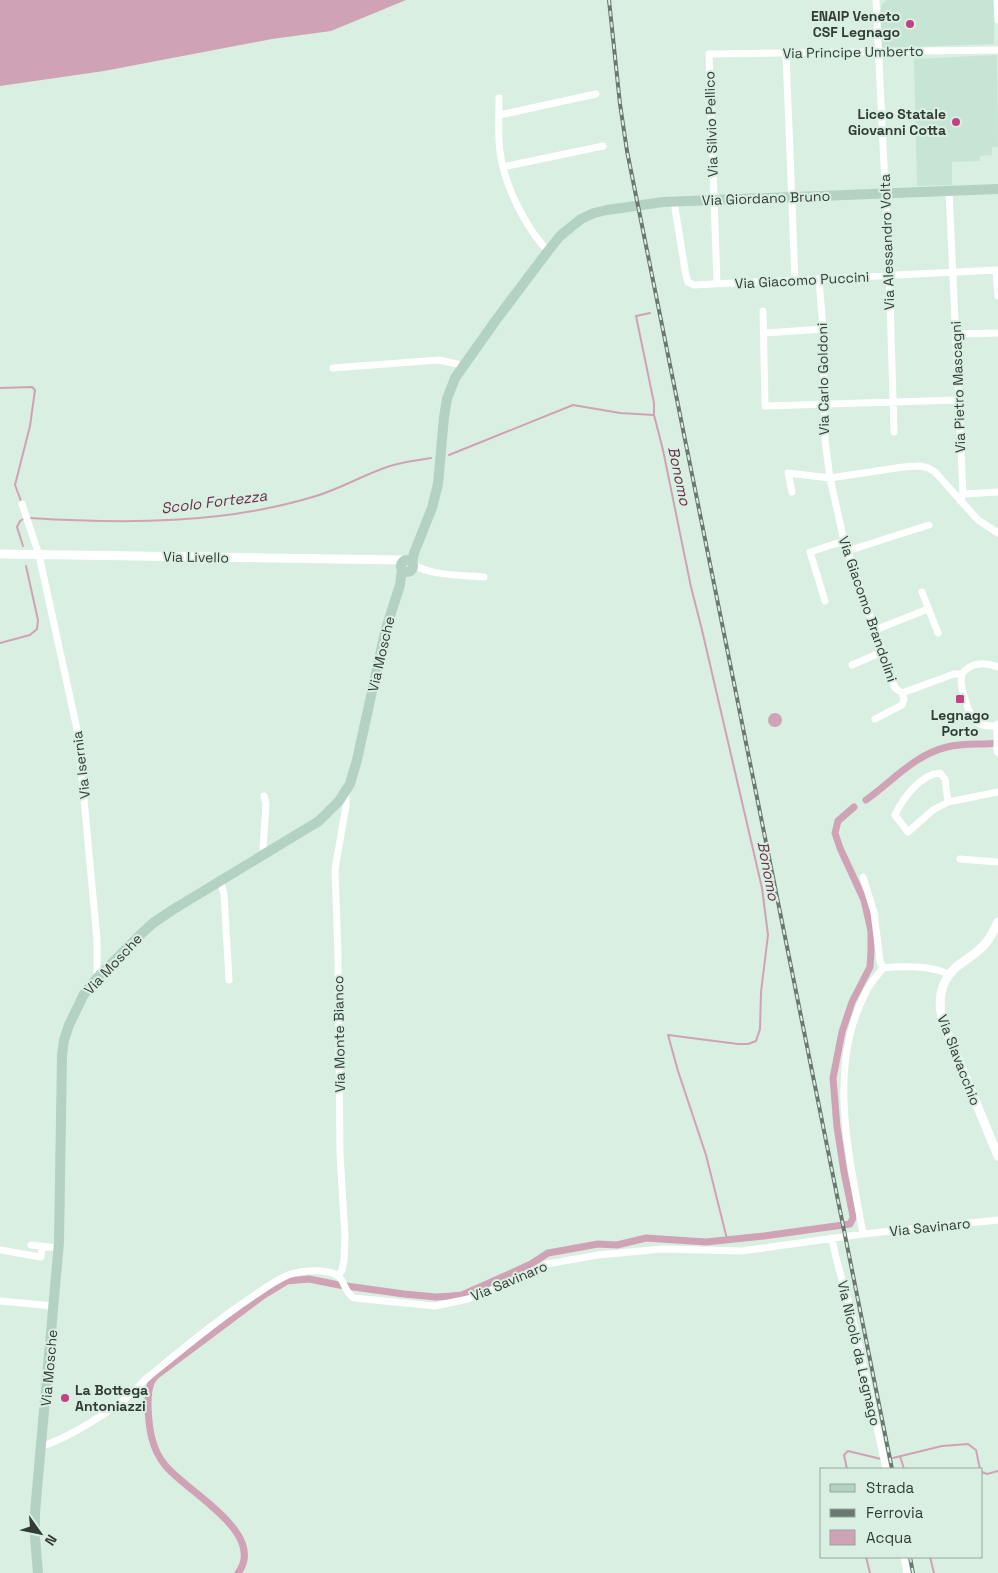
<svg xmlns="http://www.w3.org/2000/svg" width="998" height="1573" viewBox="0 0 998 1573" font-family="'Space Grotesk',sans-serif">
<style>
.built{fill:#c7e5d5}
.water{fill:#d0a2b5}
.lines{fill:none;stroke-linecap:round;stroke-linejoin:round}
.stream{stroke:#d0a2b5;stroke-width:2}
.canal{stroke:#d0a2b5;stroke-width:7}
.minor{stroke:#fff;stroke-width:7}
.tertiary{stroke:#fff;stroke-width:9}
.secondary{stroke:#b4d2c4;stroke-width:10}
.rail-casing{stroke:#6b7871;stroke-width:4}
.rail{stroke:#d9efe2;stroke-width:2;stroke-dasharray:5.5;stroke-linecap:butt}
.poi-dot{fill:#c44085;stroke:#d9efe2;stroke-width:2}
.labels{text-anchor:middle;stroke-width:4;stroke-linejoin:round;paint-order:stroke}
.poi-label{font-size:14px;font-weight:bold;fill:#323b36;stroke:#d9efe2;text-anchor:end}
.street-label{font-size:14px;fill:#323b36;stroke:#d9efe2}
.water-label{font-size:15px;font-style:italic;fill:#6a304c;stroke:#d9efe2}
</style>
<rect width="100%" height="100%" fill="#d9efe2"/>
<path class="built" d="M887,0H994V44L881,48L880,15L882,4Z
M997,55L998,147H992V155L980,156V161L952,162V185L917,186L914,59Z"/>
<path class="water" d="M0,0H406L331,31L272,39L104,71L0,86Z
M768 720a7 7 0 1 1 14 0a7 7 0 1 1-14 0Z"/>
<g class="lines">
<path class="stream" d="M0,388L32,387L35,390L30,426L15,485L21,501
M654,415L663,450L691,587L702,630L762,888L768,935L761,992L760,1029L756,1041L748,1044H738L668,1035L678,1071L706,1155L727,1239
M449,455L573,405L620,413L654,415V403L636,316L650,313
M30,518C125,524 225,524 316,496C342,488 365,474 390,466C404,462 417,460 431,458
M23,546L17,527L20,521L25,518
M0,643L30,635L37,629L38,620L26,566
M900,1456L904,1469
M893,1458L942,1446L968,1444L976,1450L980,1469
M847,1469L844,1455L848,1451L881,1459
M982,1472L987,1474L998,1471
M866,1557L870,1573
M930,1557L934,1573"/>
<path class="canal" d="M866,800C893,781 914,755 947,747C964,743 981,745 998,743
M238,1573C268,1533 185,1491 165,1465C151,1448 149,1428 148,1407C148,1396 148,1382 157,1375L264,1295L287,1281L309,1279L339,1285L404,1294L436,1297L451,1296L462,1295L507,1275L531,1264L548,1253L565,1250L598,1244L617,1245L646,1238L706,1242L764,1236L850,1224L853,1218L852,1211L844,1172L837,1127L833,1078L842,1032L852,1002L870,967L871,952V931L864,900L840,848L835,833L838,821L854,807"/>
<path class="minor" d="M876,0L889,267L894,432
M997,0L998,20
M786,53L795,280
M499,98C499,121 497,145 503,167C509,194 529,232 548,251
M499,115L596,94
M503,167L603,146
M949,191L963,494L960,501
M674,202L686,276L688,282L694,285L998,270
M996,270L998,296
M819,279L823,329L825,441L830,478L844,541L895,688L902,693L954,674H962
M717,284L709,54L998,50
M763,311L765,406L959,400
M765,333L823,329
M956,334L998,333
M333,368L439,360L457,364
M792,492L788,473L830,478L903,467L920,466L928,468L935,472L978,520L998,533
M963,494L998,492
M22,504L39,555L78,734L97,940V978
M847,551L929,525
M413,565C435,576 460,575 484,577
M922,592L938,633
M825,601L810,552L844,541
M875,630L928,609
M852,665L882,652
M962,674C959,685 968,716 978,723C984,727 991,726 998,726
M962,674C970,662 986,662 998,667
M875,719L902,705L904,699L902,693
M264,796L266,804L263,848L265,853
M948,802L945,779L940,773C921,774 902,799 895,815L908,832L933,810L948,802L998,792
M960,859L998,862
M863,877L874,912L880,961L883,968
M220,881L224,894L229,980
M863,1234C849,1153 826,1066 867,990C871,982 878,975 883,968C900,966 934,965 949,975
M832,1238C836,1265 846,1289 852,1316C864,1367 875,1418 886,1469
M31,1245L59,1248
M0,1250L41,1257L42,1246
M338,1276L342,1270L344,1260L345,1236L340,1154L338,955L335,869L346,806V791
M0,1301L54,1306
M42,1446C67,1439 111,1411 131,1394C136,1390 141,1383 147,1378C180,1351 213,1323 249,1299C261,1291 274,1281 288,1275C300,1271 316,1270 329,1272C347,1276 341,1290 354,1298L435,1306L468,1299L488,1292L547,1264L598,1255L662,1249L742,1251L863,1234L998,1220
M904,1557L907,1573"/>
<path class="tertiary" d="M0,554L404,560
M998,725V751
M998,922C994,930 990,939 984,945C976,954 965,960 956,967C939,983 937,1004 944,1025L998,1156"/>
<path class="secondary" d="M401 566a6 6 0 1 1 12 0a6 6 0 1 1-12 0Z
M412,563L414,553L432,508L438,484L444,417L447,399L455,378L496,320L548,251L560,236L581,219L594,213L607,210L663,202L998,189
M38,1573L35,1537V1512L59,1242L62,1056L64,1040L69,1025L84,994L97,978L139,936L153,923L174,909L319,821L339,801L350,784L357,760L385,632L400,585L402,569"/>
<defs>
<path id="rail" d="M609,0L620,104L627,151L892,1469
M910,1557L913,1573"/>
</defs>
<use href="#rail" class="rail-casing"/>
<use href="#rail" class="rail"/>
</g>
<g class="poi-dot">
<circle cx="910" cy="24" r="5"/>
<circle cx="956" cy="122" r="5"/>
<rect x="955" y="694" width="10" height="10" rx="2.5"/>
<circle cx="65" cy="1398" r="5"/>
</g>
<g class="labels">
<g class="poi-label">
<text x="900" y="21">ENAIP Veneto<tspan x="900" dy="16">CSF Legnago</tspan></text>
<text x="946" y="119">Liceo Statale<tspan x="946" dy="16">Giovanni Cotta</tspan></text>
<text x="960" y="720" text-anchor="middle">Legnago<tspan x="960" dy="16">Porto</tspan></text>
<text x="75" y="1395" text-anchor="start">La Bottega<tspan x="75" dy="16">Antoniazzi</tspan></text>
</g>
<g class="street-label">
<text transform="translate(853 52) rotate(-1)" y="5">Via Principe Umberto</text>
<text transform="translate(711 124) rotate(-92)" y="5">Via Silvio Pellico</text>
<text transform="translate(766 198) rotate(-2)" y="5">Via Giordano Bruno</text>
<text transform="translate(887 242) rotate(-92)" y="5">Via Alessandro Volta</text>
<text transform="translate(802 280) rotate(-3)" y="5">Via Giacomo Puccini</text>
<text transform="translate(823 379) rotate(-91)" y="5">Via Carlo Goldoni</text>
<text transform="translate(958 387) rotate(-92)" y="5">Via Pietro Mascagni</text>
<text transform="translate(196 557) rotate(1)" y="5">Via Livello</text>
<text transform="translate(868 609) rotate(71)" y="5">Via Giacomo Brandolini</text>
<text transform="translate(381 654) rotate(-77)" y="5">Via Mosche</text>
<text transform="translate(81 765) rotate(-97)" y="5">Via Isernia</text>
<text transform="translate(113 964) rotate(-47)" y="5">Via Mosche</text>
<text transform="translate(339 1034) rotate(-91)" y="5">Via Monte Bianco</text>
<text transform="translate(959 1060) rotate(69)" y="5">Via Slavacchio</text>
<text transform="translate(930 1227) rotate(-6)" y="5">Via Savinaro</text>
<text transform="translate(509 1281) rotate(-23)" y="5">Via Savinaro</text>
<text transform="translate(859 1353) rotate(77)" y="5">Via Nicolò da Legnago</text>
<text transform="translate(49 1368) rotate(-85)" y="5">Via Mosche</text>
</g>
<g class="water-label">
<text transform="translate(679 476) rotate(78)" y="5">Bonomo</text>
<text transform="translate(214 502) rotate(-7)" y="5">Scolo Fortezza</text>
<text transform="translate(768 871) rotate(79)" y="5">Bonomo</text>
</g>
</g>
<rect x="820" y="1468" width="162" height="90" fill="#d9efe2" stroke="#96a79d"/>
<rect x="830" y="1484" width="25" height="8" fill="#b4d2c4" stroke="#96a79d"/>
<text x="866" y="1493" font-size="15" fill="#323b36">Strada</text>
<rect x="830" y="1509" width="25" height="8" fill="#6b7871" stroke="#96a79d"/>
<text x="866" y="1518" font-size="15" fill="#323b36">Ferrovia</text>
<rect x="830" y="1530" width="25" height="15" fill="#d0a2b5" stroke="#96a79d"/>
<text x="866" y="1543" font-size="15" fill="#323b36">Acqua</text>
<g transform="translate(40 1533) rotate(123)" stroke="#d9efe2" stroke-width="4" paint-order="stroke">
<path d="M0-4L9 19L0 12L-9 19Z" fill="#323b36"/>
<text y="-8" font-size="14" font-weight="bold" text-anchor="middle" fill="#323b36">N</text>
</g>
</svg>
